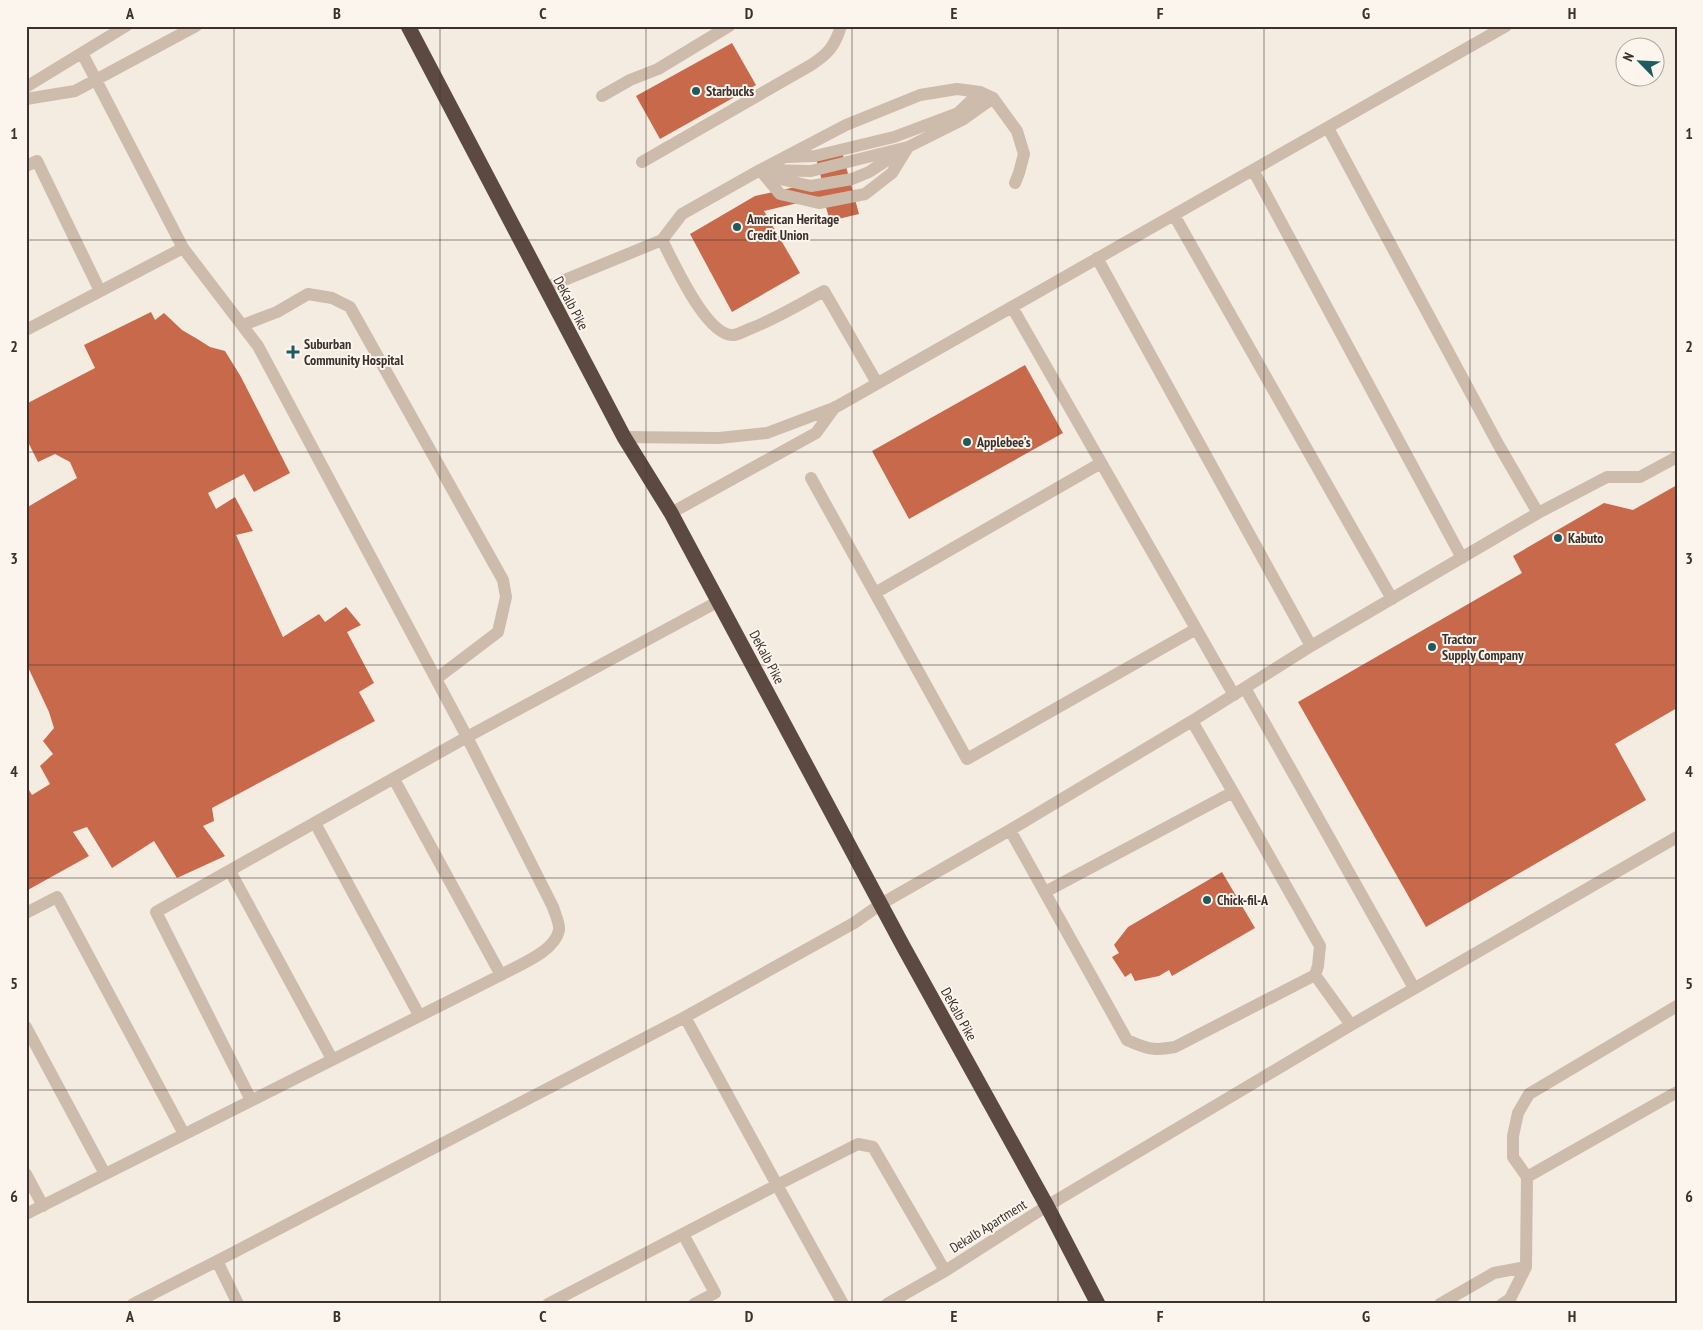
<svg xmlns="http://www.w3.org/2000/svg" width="1703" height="1330" viewBox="0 0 1703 1330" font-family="'PT Sans Narrow',sans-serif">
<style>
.building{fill:#c8694b}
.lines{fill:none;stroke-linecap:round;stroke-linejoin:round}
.minor{stroke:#cdbbac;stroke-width:12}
.highway{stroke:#5c4a42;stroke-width:15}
.grid{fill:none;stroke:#3b302b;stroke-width:1;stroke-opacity:0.55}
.poi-dot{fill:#1f5a5e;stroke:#fbf5ee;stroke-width:2}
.labels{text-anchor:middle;stroke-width:4;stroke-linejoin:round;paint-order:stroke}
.poi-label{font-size:14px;font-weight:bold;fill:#3b302b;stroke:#fbf5ee;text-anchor:start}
.street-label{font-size:14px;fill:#3b302b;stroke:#fbf5ee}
.neatline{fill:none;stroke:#3b302b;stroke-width:2}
.grid-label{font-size:16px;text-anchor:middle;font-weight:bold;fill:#3b302b}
</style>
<rect width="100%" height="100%" fill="#f4ebe1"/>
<path class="building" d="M732,43L756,85L660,139L636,96Z
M841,148L859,214L830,221L823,197L764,211L800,273L732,312L690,234L755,196L822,181L815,155Z
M151,312L155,320L164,313L182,330L199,340L210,347L225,351L241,377L290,473L254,492L244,474L208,493L216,509L235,497L253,531L236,535L283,637L319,614L325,622L346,607L361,625L347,632L374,683L359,692L375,721L212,808L214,821L203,826L225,856L177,878L154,841L112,868L87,827L73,832L89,856L26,891V785L32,795L50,784L40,766L53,754L43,741L54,728L49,712L26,663V508L77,478L70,462L55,454L38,462L26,438V404L95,368L84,345Z
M1025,365L1063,433L909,519L872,451Z
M1677,485V708L1615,744L1646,800L1426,927L1298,702L1522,573L1513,556L1604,503L1633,510Z
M1222,872L1255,928L1172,976L1169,970L1159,976L1135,981L1131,973L1125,977L1112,957L1119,953L1114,945L1128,927Z"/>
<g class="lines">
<path class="minor" d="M82,53L183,248L258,346L467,737L719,601
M26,87L126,26
M602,96L630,80L658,69L729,26
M26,99L75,91L196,26
M1328,128L1498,444L1538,513
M787,157L815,156L894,137L958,113L980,92
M642,162L811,65C828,54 835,46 841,26
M26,166L37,161L100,291
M760,170L780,194L819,203L865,194L892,173L908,147
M762,170L811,171L908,147L962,120L993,98
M1253,170L1462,558
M765,172L780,179L811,186L852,179L869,172L898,153
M1174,215L1392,599
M662,240C673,261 707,338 734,335C740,334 746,330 752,328C777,318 800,304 824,291L877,383
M1097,258L1311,646
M545,288L662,240L682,214L760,170L846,125L920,95L957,89L980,92L993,98L1017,131L1024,154L1019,173L1015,183
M1012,307L1234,695
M243,325L277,312L308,294L332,298L350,307L503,580L506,597L498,632L436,679
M26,330L183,248
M624,437L719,438L767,433L836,407L1506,26
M811,478L967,759L1196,629
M671,513L816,433L835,407
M875,593L1101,463
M1245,688L1414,988
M1192,721L1233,792
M394,779L501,975
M315,823L419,1015
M1010,830L1127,1040C1147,1049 1153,1051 1175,1047L1315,975L1318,966L1320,946L1233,792L1045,892
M230,871L332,1059
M26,913L57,897L184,1134
M1315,975L1351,1025
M26,1027L105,1174
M26,1174L43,1206
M1527,1177L1677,1092
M26,1214L501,975C518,965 555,952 559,930C560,924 555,914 553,907L467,737L156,912L251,1100
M683,1234L715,1293L694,1304
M217,1261L238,1304
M133,1304L217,1261L685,1017L854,923L881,904L1010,830L1192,721L1311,646L1538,513L1607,477H1640L1677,457
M548,1304L777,1185L685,1017
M843,1304L777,1185L858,1144L873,1147L945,1271
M887,1304L945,1271L1047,1206L1351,1025L1677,837
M1440,1304L1494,1273L1526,1267
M1502,1304L1510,1299L1526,1267L1527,1177L1513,1157V1136L1518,1113L1529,1094L1677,1006"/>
<path class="highway" d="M408,26L624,437L671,513L903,946L1047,1206L1098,1304"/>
</g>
<path class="grid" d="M234,26V1304M440,26V1304M646,26V1304M852,26V1304M1058,26V1304M1264,26V1304M1470,26V1304M26,240H1677M26,452H1677M26,665H1677M26,878H1677M26,1090H1677"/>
<g class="poi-dot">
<circle cx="696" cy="91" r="5"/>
<circle cx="737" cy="227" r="5"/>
<path d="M290.5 344.5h5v5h5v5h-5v5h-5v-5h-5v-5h5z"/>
<circle cx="967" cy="442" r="5"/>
<circle cx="1558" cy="538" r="5"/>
<circle cx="1432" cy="647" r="5"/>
<circle cx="1207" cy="900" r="5"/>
</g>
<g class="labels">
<g class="poi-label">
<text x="706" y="96">Starbucks</text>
<text x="747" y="224">American Heritage<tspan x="747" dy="16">Credit Union</tspan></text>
<text x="304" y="349">Suburban<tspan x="304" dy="16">Community Hospital</tspan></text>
<text x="977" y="447">Applebee's</text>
<text x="1568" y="543">Kabuto</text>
<text x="1442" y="644">Tractor<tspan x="1442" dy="16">Supply Company</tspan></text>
<text x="1217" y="905">Chick-fil-A</text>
</g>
<g class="street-label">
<text transform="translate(571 303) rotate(62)" y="5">DeKalb Pike</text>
<text transform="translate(767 657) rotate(62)" y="5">DeKalb Pike</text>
<text transform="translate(959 1014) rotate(61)" y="5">DeKalb Pike</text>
<text transform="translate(988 1226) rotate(-32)" y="5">Dekalb Apartment</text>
</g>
</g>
<rect width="1703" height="1330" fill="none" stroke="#fbf5ee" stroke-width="55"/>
<g transform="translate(1640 62) rotate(294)"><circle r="24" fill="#fbf5ee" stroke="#aea6a0"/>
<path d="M0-4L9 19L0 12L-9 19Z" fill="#1f5a5e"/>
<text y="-8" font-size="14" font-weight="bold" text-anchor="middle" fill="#3b302b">N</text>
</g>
<rect x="28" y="28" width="1648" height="1274" class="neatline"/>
<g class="grid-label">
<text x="130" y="19">A</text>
<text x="337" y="19">B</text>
<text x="543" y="19">C</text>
<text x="749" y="19">D</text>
<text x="954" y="19">E</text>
<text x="1160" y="19">F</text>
<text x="1366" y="19">G</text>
<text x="1572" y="19">H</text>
<text x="14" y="139">1</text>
<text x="1689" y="139">1</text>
<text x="14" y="352">2</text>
<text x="1689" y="352">2</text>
<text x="14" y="564">3</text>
<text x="1689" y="564">3</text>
<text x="14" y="777">4</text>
<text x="1689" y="777">4</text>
<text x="14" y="989">5</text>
<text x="1689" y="989">5</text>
<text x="14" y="1202">6</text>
<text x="1689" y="1202">6</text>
<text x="130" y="1322">A</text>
<text x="337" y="1322">B</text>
<text x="543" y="1322">C</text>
<text x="749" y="1322">D</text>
<text x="954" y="1322">E</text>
<text x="1160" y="1322">F</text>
<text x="1366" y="1322">G</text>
<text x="1572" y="1322">H</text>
</g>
</svg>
